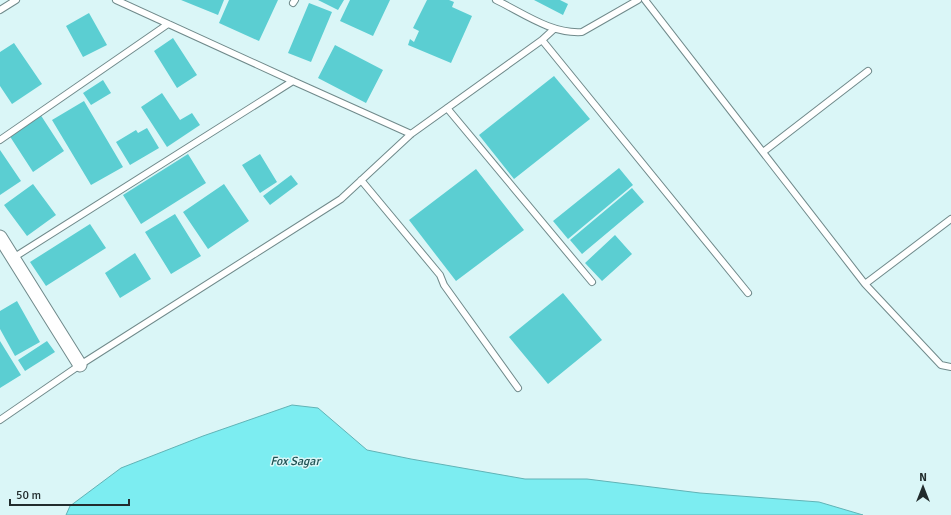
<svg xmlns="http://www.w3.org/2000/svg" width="951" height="515" viewBox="0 0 951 515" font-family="Signika,sans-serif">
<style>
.water{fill:#7cedf1;stroke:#61b3b6}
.building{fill:#5bced2}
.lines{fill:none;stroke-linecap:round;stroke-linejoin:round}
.service-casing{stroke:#708a8b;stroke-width:8}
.minor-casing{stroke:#708a8b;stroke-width:15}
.service{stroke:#fff;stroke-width:6}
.minor{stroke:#fff;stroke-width:13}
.labels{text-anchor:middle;stroke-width:3;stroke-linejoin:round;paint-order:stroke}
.water-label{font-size:12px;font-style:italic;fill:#1e5052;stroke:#daf6f7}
</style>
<rect width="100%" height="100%" fill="#daf6f7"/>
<path class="water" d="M292,405L318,408L367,450L411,459L525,479H587L700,493L819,502L863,515H66L70,506L121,468L203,436Z"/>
<path class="building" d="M181,0H224L218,15Z
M229,0H278L259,41L219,23Z
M318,0H344L338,10Z
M350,0H390L373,36L340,21Z
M427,0H449L454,2L452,7L472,16L451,63L408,45L410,39L414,42L419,31L413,28Z
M534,0H560L568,4L563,15Z
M309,3L332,12L311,62L288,53Z
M89,13L107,45L83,57L66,26Z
M173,38L197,75L177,88L154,51Z
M14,43L42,84L12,104L0,86V52Z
M335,45L383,70L366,103L318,78Z
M554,76L590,119L514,179L479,135Z
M103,80L111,93L91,105L83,93Z
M162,93L180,120L192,113L200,125L167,147L141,107Z
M84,101L123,167L91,185L52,120Z
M40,114L64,151L33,172L9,135Z
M147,128L159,148L130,165L116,142L136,130L138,133Z
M0,150L21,181L0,195Z
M188,154L206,183L141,224L123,195Z
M260,154L277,182L260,193L242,165Z
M619,168L633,185L568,239L553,221Z
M476,169L524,230L456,281L409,220Z
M291,175L298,184L270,205L263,196Z
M33,184L56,215L27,236L4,205Z
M224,184L249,221L208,249L183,212Z
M632,188L644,202L582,254L570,240Z
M175,214L201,256L171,274L145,232Z
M90,224L106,248L46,286L30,262Z
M615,235L632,254L602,281L585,263Z
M135,253L151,279L120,298L105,273Z
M563,293L602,340L548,384L509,337Z
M17,301L40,342L15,356L0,329V311Z
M0,341L21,375L0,388Z
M47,341L55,352L25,371L18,360Z"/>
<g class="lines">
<defs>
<path id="service" d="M116,0L293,81L411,134
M496,0C523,13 551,34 582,32L638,0
M645,0L865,284L941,365L951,367
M293,3L295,0
M0,10L16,0
M542,40L748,293
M447,108L592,282
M0,140L168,24
M763,152L868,71
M361,180L440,275L444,285L518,388
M13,258L293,81
M865,284L951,219
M0,420L80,365L341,199L411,134L542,40L554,29"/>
<path id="minor" d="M0,237L80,365"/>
</defs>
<use href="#service" class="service-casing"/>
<use href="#minor" class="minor-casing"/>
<use href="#service" class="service"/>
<use href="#minor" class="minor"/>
</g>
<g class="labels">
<g class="water-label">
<text x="295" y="465">Fox Sagar</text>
</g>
</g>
<g transform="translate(923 487)" stroke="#daf6f7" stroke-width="3" paint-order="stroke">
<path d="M0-3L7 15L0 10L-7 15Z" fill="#222c2d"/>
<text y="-6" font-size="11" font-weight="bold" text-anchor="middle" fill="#222c2d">N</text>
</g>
<path d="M10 499v6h119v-6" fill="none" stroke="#222c2d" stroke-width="2"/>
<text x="16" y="499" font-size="12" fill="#222c2d" stroke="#daf6f7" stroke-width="3" paint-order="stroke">50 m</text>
</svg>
